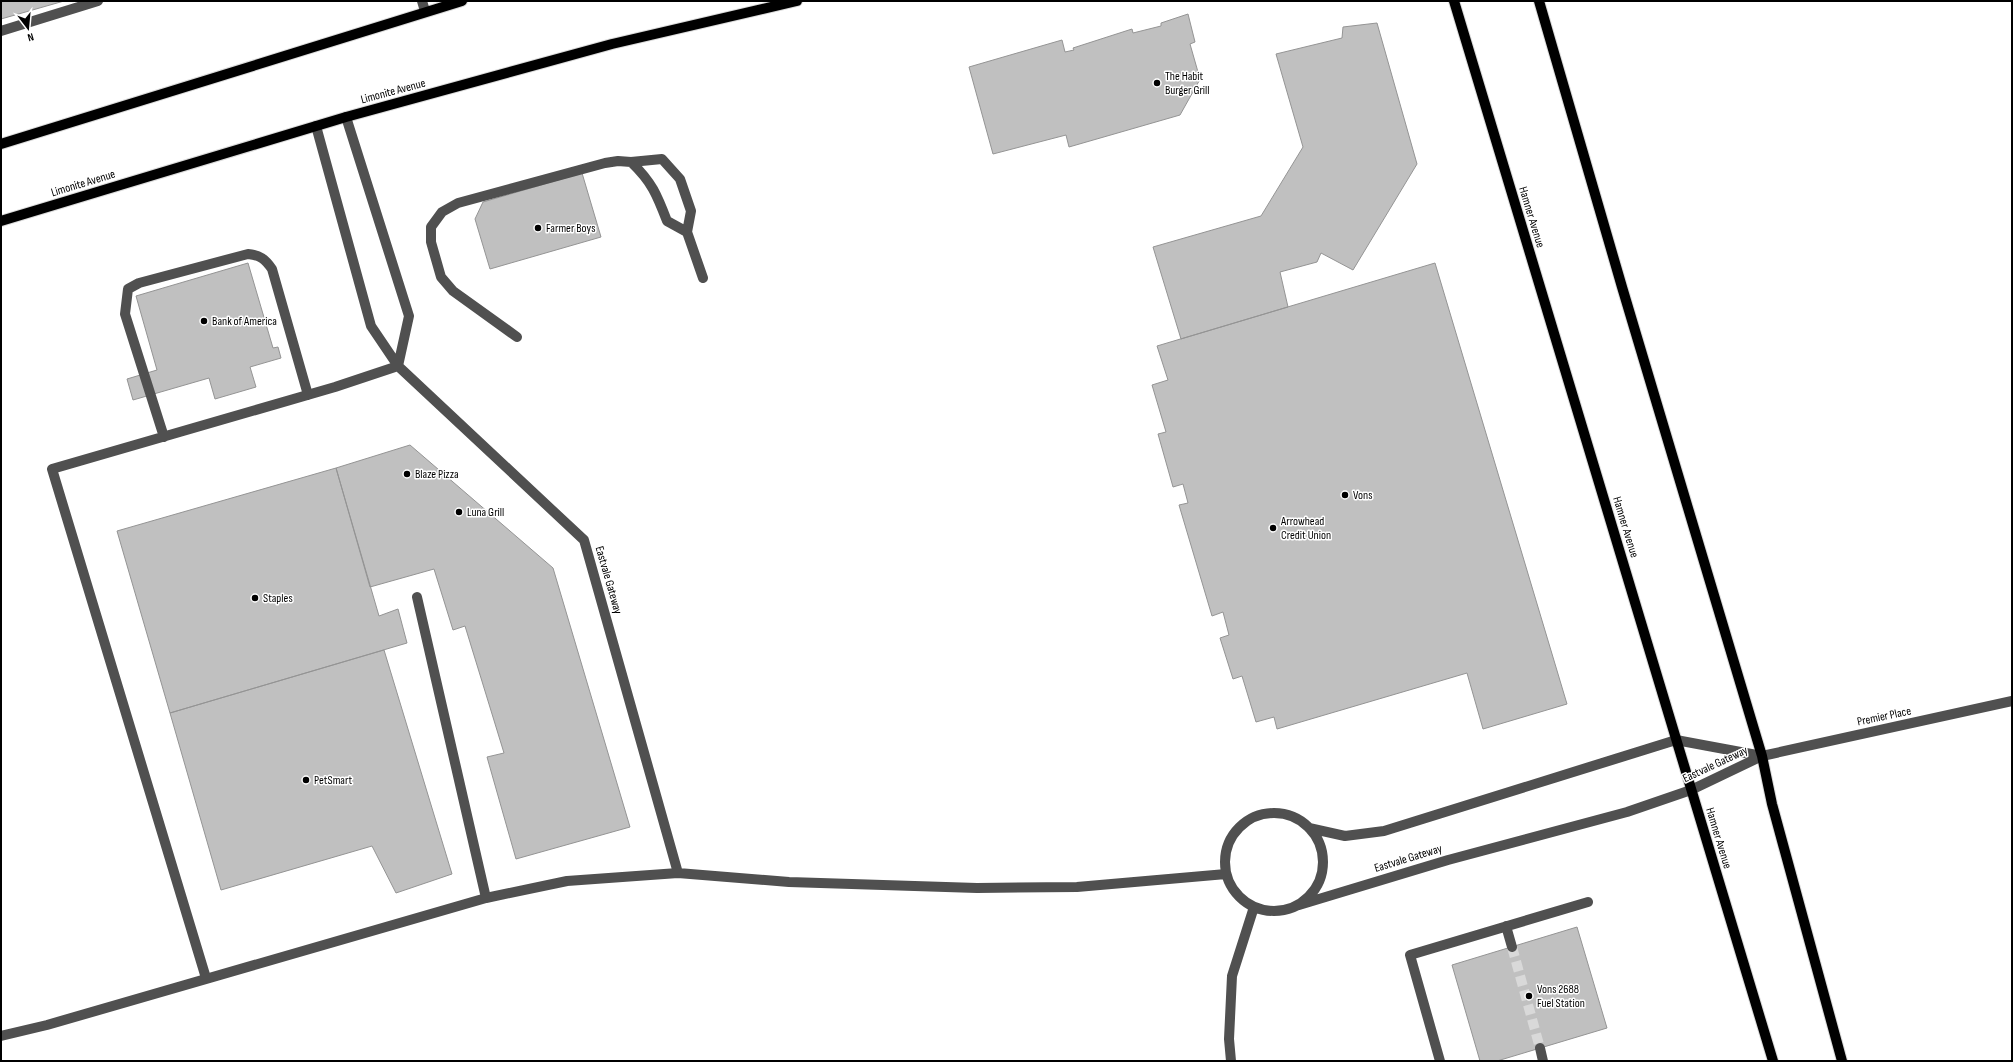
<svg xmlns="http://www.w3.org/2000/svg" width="2013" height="1062" viewBox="0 0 2013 1062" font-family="'Sofia Sans Condensed',sans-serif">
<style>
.building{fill:#c0c0c0;stroke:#949494}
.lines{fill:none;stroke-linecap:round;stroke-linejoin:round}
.minor-tunnel{stroke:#d9d9d9;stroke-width:10;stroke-dasharray:10 5;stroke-linecap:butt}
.major-casing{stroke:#dbdbdb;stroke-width:12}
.minor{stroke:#505050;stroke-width:10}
.major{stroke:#000;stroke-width:10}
.poi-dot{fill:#000;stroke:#fff;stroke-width:1.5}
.labels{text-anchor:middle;stroke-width:3;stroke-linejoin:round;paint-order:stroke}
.poi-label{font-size:12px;fill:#000;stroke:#fff;text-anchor:start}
.street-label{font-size:12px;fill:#000;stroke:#fff}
</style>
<rect width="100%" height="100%" fill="#fff"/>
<path class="building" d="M1,1H64L1,19Z
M1188,14L1195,42L1190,44L1198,72L1203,74L1180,115L1069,147L1066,135L993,154L969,67L1062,40L1065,52L1074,50L1073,48L1132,29L1133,33L1161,26V23Z
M1377,23L1417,164L1353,270L1321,253L1317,262L1280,272L1288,307L1181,339L1153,247L1261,216L1303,147L1276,54L1342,38L1343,27Z
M582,173L601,237L490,269L475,219L483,202Z
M248,263L273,348L278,347L281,358L250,367L256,387L215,399L209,378L133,400L127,379L157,370L136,296Z
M1435,263L1567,704L1483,729L1467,673L1277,729L1274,717L1256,722L1242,676L1233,679L1220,638L1229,635L1223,612L1212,616L1179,505L1188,503L1183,484L1173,487L1158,434L1166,432L1152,385L1168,380L1157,346Z
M410,445L553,568L630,827L516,859L487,757L504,753L465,626L453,630L434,569L370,587L336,468Z
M336,468L379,616L398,609L407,643L170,713L117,531Z
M384,650L452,874L396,893L372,846L221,890L170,713Z
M1577,927L1607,1028L1497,1061H1480L1452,965Z"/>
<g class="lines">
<path class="minor-tunnel" d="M1512,947L1540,1048"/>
<defs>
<path id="major" d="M1454,1L1773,1061
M1539,1L1622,287L1762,756L1772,804L1842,1061
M1,144L462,1
M1,221L346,117L612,44L797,1"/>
</defs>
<use href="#major" class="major-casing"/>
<path class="minor" d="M422,1L425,11
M1,31L98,1
M346,117L409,316L398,366
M316,126L371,326L398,366L584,540L678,873
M631,162C652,182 657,195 667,221L687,232
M517,337L453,291L441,277L431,242V227L442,212L458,203L605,163L618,161L631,162L662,159L680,179L691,211L687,232L703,278
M164,437L125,314L128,289L139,283L248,254C260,255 265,259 272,269L308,395
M417,597L486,898
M1225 862a49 49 0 1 1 98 0a49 49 0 1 1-98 0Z
M1309,828L1345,836L1384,831L1676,740L1762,756
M1299,905L1448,860L1627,812L1691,790L1762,756L2012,701
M1506,926L1512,947
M206,978L52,469L335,387L398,366
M1,1036L47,1025L486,898L567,881L678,873L789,882L977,888L1077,887L1226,874
M1540,1048L1543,1061
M1231,1061L1229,1039L1232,976L1254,907
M1440,1061L1410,955L1588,902"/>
<use href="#major" class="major"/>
</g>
<g class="poi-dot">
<circle cx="1157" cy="83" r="4"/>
<circle cx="538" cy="228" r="4"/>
<circle cx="204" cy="321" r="4"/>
<circle cx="407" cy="474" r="4"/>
<circle cx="1345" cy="495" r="4"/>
<circle cx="459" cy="512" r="4"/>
<circle cx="1273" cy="528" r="4"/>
<circle cx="255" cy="598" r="4"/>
<circle cx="306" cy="780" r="4"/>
<circle cx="1529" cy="996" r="4"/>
</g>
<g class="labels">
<g class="poi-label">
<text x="1165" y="80">The Habit<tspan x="1165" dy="14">Burger Grill</tspan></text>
<text x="546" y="232">Farmer Boys</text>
<text x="212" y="325">Bank of America</text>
<text x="415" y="478">Blaze Pizza</text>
<text x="1353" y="499">Vons</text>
<text x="467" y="516">Luna Grill</text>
<text x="1281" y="525">Arrowhead<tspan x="1281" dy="14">Credit Union</tspan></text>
<text x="263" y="602">Staples</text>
<text x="314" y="784">PetSmart</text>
<text x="1537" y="993">Vons 2688<tspan x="1537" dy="14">Fuel Station</tspan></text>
</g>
<g class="street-label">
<text transform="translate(393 91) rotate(-15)" y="4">Limonite Avenue</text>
<text transform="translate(83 183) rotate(-17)" y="4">Limonite Avenue</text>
<text transform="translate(1532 217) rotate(73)" y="4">Hamner Avenue</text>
<text transform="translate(1626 527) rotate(73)" y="4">Hamner Avenue</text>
<text transform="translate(609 580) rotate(74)" y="4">Eastvale Gateway</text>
<text transform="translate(1884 716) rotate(-12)" y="4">Premier Place</text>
<text transform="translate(1715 764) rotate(-25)" y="4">Eastvale Gateway</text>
<text transform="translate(1719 838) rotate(73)" y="4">Hamner Avenue</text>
<text transform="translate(1408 858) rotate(-17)" y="4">Eastvale Gateway</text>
</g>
</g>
<rect width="2013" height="1062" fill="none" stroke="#000000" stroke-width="4"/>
<g transform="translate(28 28) rotate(164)" stroke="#ffffff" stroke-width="3" paint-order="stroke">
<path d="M0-3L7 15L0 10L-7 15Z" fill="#000000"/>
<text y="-6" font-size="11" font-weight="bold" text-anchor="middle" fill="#000000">N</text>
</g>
</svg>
